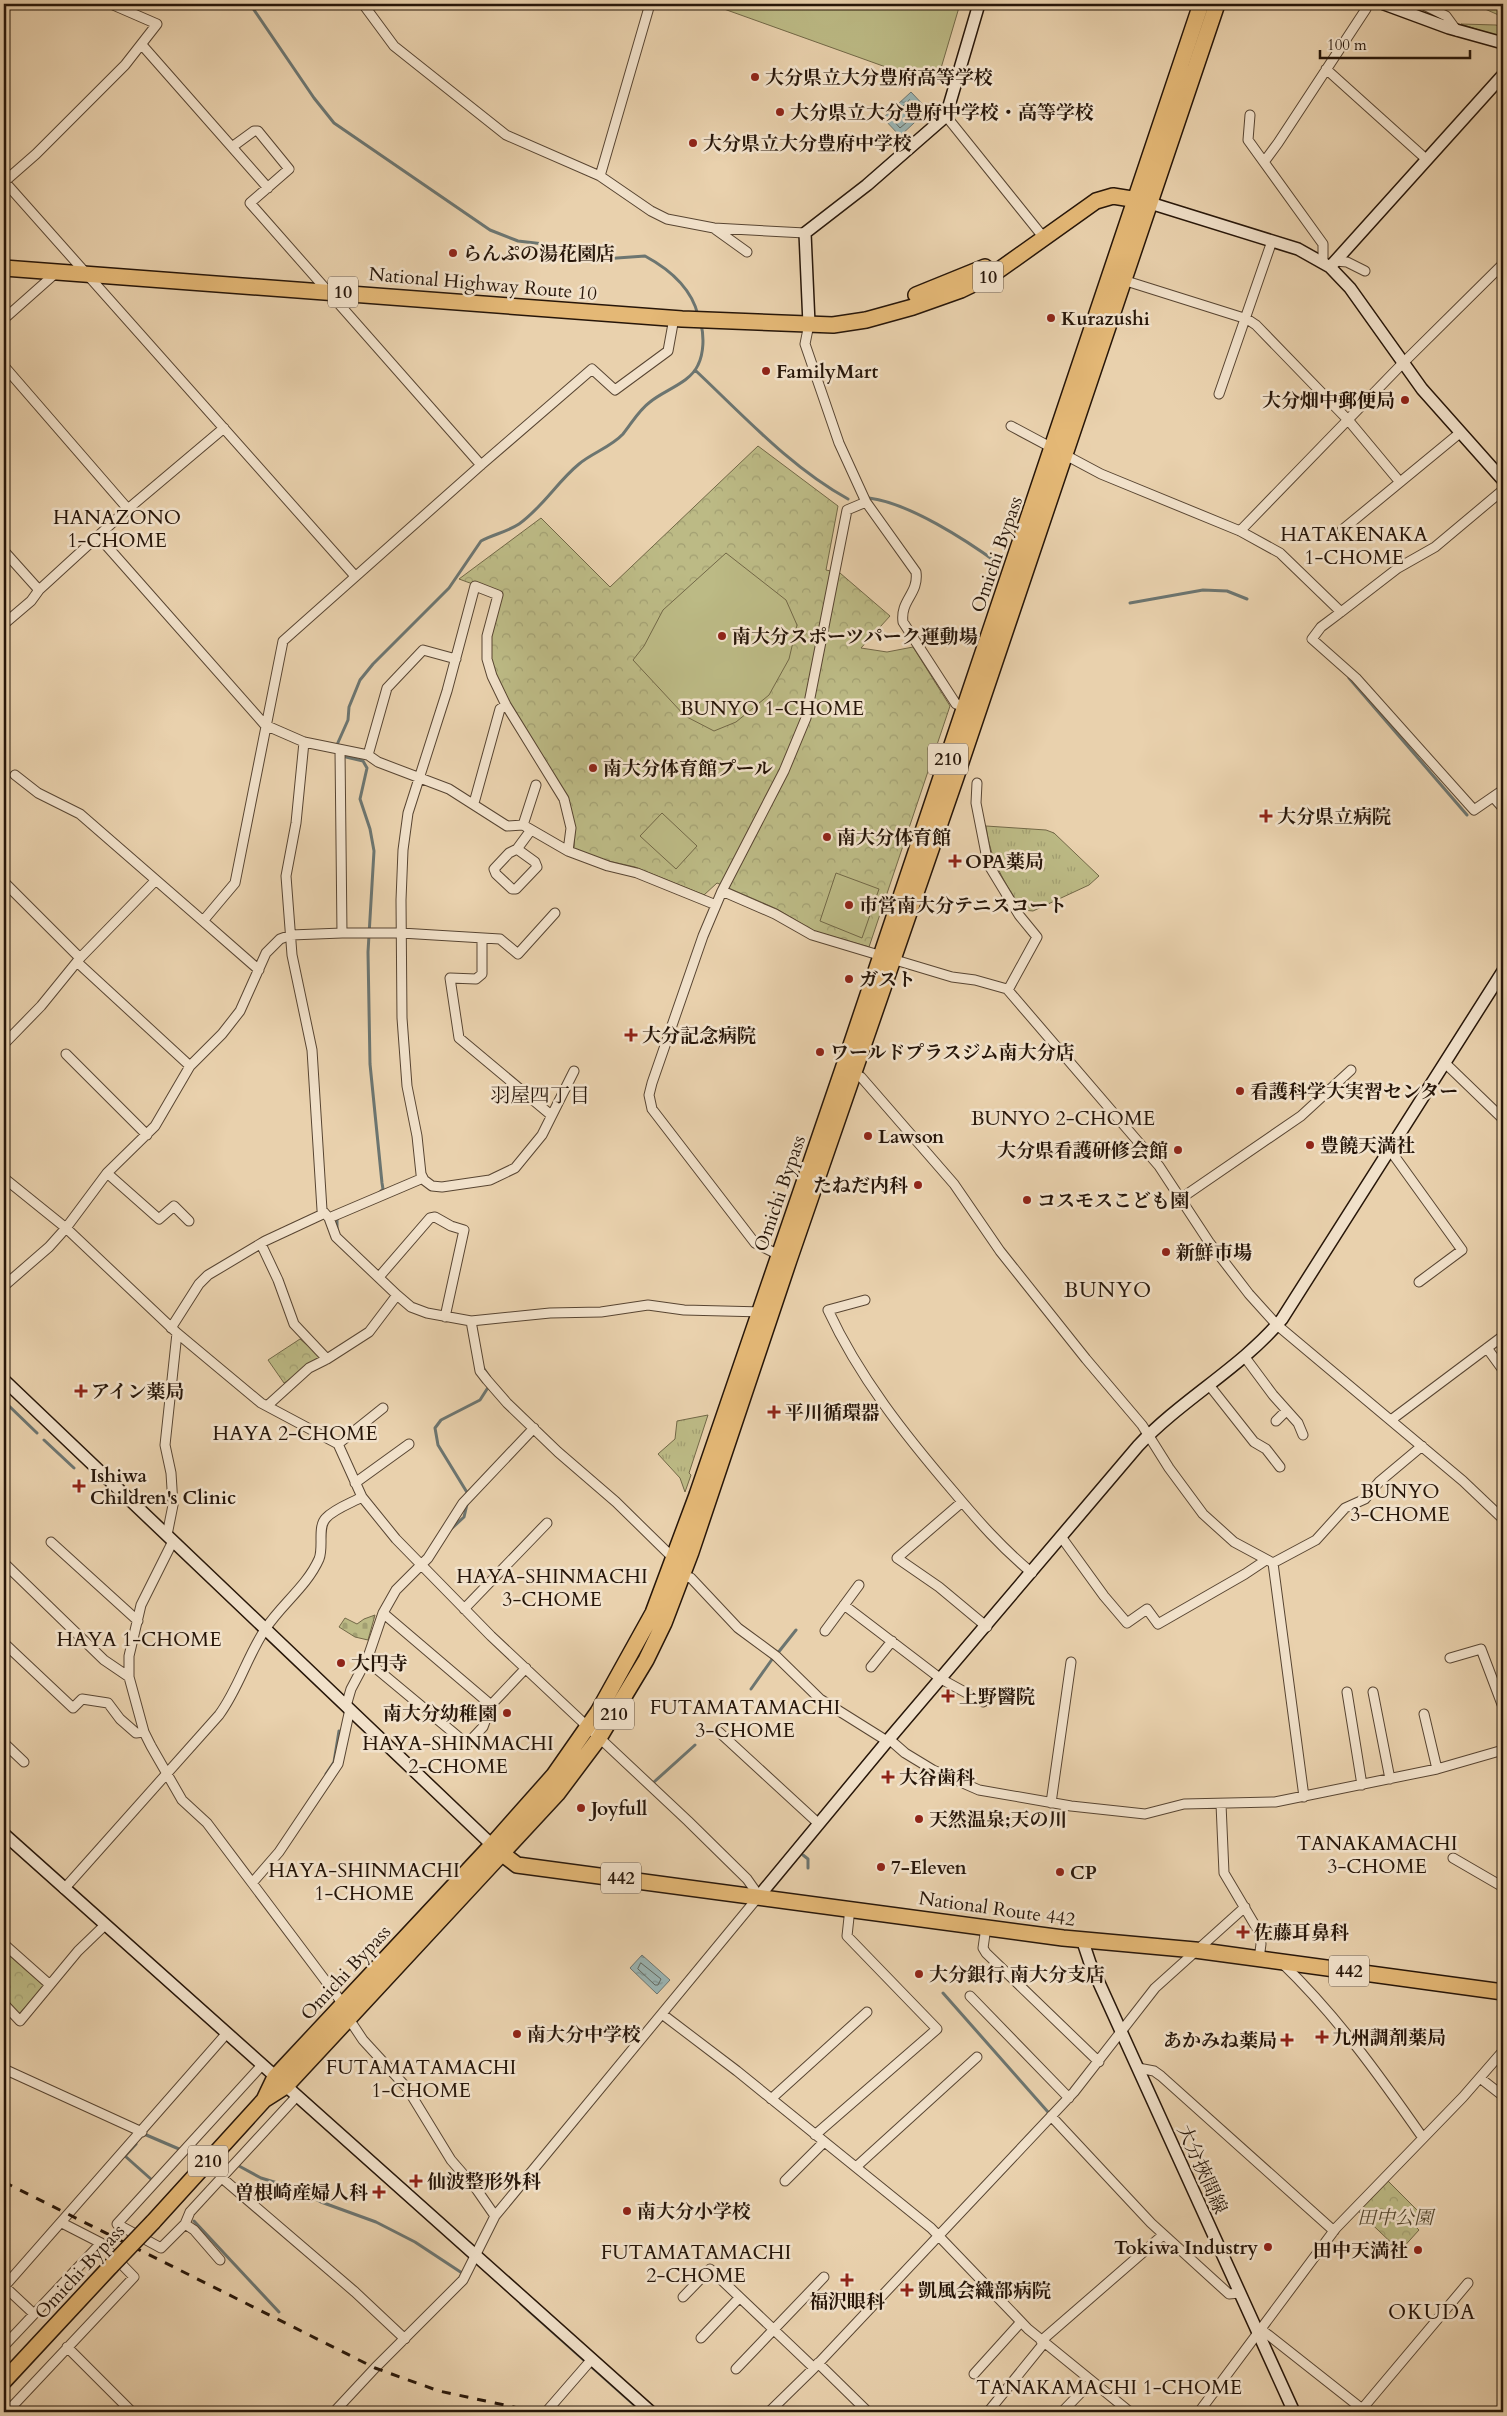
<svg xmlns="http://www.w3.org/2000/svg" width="1507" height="2416" viewBox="0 0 1507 2416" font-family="Cardo,'Noto Serif JP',serif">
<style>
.grass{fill:url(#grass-tufts);stroke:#726847}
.forest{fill:url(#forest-crowns);stroke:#726847}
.cemetery{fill:url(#cemetery-stones);stroke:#726847}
.pitch{fill:#bcba85;stroke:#726847}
.water{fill:url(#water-ripples);stroke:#6c7570}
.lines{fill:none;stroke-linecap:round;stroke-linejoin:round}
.shore{stroke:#60665e;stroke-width:1}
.stream{stroke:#6c7570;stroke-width:3}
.street-casing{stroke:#584532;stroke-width:11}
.secondary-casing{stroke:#271609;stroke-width:14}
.highway-casing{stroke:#271609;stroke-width:18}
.street{stroke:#f1e1ca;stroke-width:9}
.secondary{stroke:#f1e1ca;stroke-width:11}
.highway{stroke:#e4b876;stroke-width:15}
.rail{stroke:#271609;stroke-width:3;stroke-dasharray:9 9;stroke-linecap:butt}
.highway-bridge-casing{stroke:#271609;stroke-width:18;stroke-linecap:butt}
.highway-bridge{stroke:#e4b876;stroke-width:15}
.poi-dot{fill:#8f2418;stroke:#f1e1ca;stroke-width:2}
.labels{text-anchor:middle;stroke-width:5;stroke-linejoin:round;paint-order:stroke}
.shield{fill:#f1e1ca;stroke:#645343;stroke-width:1}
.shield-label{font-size:18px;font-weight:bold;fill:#271609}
.poi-label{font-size:19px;font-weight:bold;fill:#271609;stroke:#f1e1ca;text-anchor:start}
.street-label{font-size:19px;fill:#271609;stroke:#f1e1ca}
.park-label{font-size:19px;font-style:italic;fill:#54472e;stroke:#f1e1ca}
.neighbourhood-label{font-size:20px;fill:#271609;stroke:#f1e1ca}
.quarter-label{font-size:21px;letter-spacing:1px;fill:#271609;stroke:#f1e1ca}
</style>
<defs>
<pattern id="grass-tufts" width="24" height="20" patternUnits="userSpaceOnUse" patternTransform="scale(1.25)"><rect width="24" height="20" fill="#bcba85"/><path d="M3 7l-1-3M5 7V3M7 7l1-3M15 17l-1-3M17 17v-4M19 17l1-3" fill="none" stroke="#a29f72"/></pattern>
<pattern id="forest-crowns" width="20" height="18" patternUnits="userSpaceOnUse" patternTransform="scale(1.25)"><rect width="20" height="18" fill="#bcba85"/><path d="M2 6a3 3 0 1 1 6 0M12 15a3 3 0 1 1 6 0" fill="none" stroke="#a29f72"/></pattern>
<pattern id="cemetery-stones" width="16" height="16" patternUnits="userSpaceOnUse" patternTransform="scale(1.25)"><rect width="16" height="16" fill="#bcba85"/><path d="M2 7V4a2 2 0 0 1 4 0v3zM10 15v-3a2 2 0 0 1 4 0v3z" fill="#a29f72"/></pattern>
<pattern id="water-ripples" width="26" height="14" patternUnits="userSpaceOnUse" patternTransform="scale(1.25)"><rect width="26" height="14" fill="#9ab5b4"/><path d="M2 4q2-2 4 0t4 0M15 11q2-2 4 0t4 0" fill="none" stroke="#7e9291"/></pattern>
</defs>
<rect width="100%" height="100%" fill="#e9d1ad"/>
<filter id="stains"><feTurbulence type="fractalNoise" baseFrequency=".004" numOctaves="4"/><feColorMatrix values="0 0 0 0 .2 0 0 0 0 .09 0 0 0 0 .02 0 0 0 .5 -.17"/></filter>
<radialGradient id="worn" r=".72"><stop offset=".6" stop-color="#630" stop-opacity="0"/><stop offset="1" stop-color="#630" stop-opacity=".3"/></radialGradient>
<path class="grass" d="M1486,4H1503V17L1485,9Z
M1461,24L1496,25L1503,28V38Z
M986,826L1046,830L1054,833L1099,876L1089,885L1033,911L1023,910C1004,883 990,859 986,826Z
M708,1415L689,1473L691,1475L685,1492L680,1478L658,1454L675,1439L677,1421Z"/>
<path class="forest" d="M758,446L838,506L826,570L840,573L890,616L861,648L887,652L913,647L950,706L869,947L814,931L777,909L717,883L704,895L635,867L604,860L574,849L575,829L567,797L513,710L495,675L489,658L490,636L500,594L459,579L541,518L610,587Z
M300,1339L322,1358L284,1383L268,1360Z
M4,1951L44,1986L19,2014L4,1998Z
M1388,2181L1423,2216L1415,2226L1419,2230L1400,2251L1358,2211Z"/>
<path class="cemetery" d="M375,1615L368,1640L355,1637L339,1627L345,1618L357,1624L364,1619Z"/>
<path class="pitch" d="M710,4H960L936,85Z
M726,553L786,600L797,625L789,659L769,695L736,722L714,731L685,716L633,660L644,646L663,610Z
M662,813L697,846L676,869L640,836Z
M836,873L879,889L862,938L820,921Z"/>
<path class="water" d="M911,92L928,110L900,136L883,118Z
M642,1955L670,1980L657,1994L630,1968Z"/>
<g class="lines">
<path class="shore" d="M910,100L920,111L900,128L891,118Z
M641,1963L661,1979L658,1985H655L638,1969Z"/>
<path class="stream" d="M250,4L314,98L334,123L490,230L518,241L561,246L603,259L645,256C669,269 691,287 698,315
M695,370C743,415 790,467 848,499
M869,498C909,503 966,540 999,564
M1130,603L1203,590L1227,591L1247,599
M1349,678L1467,815
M336,747L348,720L349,707L360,680L373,664L449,588L481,541C494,534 507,532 519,524C543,507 557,482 579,464C592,453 611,447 623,434C632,423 638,411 650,402C664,390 690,383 698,365C704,353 704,336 701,324
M342,753L346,757L363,761L367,768L360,799L370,829L374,851L368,952L370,1064L382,1183L383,1189L379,1193
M337,1230V1216
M481,1364L491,1380
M8,1405L37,1433
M44,1440L74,1468
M468,1494L438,1445L435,1428L441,1420L480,1400L489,1386
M450,1530L464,1517L468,1500
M777,1654L796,1630
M751,1689L773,1658
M326,1774L334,1762L339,1731
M654,1782L695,1745
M803,1855L808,1859V1868
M943,1993L1048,2112
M144,2134L179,2149
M136,2144L125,2156L152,2180
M239,2166L261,2178L294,2188L321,2202L376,2222L415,2242L462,2273
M194,2221L279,2312
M521,2304L642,2412"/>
<defs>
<path id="street" d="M363,4L394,46L506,135L600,176L651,211L667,219L714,228L805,233
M1422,4L1446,16L1457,31
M142,45L268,188
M1326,69L1426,159
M1250,115L1248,140L1323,244V262
M946,116L1040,233
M232,147L254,131H258L289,169L250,203L481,465
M1264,162L1278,143L1366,9
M600,176L650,4
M4,181L355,576
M4,182L36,154L125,65L157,24L111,4
M715,229L747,252
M1335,261L1347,262L1365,271
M1123,280L1247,319L1256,325L1349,421L1399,481
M4,319L57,272
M809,324L805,344L839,443L866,502L916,572C919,594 900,600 903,622L956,704L965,707
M4,366L128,509
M1219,394L1272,241
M1011,426L1101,474L1240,531L1280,553L1341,612
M1503,490L1435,547L1398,568L1341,612L1321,627L1312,639L1356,678L1474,810L1503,790
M1342,530L1461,432
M1240,531L1402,364L1503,264
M98,536L265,725L304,742L368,755L378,762L449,789L507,826L523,825L568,851
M4,551L39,590
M4,624L31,601L39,590L122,514L224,428
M304,742L296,823L286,876L292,955L312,1050L322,1210L329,1218L423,1178
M340,750L342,933
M368,755L387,688L423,650L456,659
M15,775L38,793L80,814L203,921
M977,783L976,803L988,864L1019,915L1037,937L1008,990
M1494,798L1503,808
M474,803L500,709L506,705
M523,825L536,785
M517,849L509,853L494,869L496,874L512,889H516L537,867L535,862L517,849L531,830
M4,882L80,958
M722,891L784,771L806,718L847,510L866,502
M482,939V974L476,979L450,978L459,1038L551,1115
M77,962L190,1066
M259,970L203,921L235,883L283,641L481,465L592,369L615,390L668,351L674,318
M4,1044L41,1006L80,958L156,880
M66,1054L147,1135
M1445,1063L1503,1119
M574,1071L542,1135L515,1168L490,1180L442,1187L432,1186L424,1180L421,1174L417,1136L407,1086L402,1018L401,900L403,850L408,813L447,691L475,586L498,595L487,636V659L492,676L506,705L564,799L571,828L568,851L608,866L637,873L716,905
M850,1072L861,1077L954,1184L1000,1251L1086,1359L1142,1425L1169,1468L1203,1514L1234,1542L1273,1563L1316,1540L1345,1508L1365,1499L1379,1482L1422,1446
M1390,1150L1462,1250L1419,1282
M107,1173L159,1219L174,1206L189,1221
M4,1178L66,1228L177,1333L165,1445L171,1473L173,1505L167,1535
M1180,1199L1301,1116L1351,1070
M329,1218L336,1237L397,1295
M261,1244L278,1280L294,1324L327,1359
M783,1257L755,1243L652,1109L649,1095L652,1083L703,936L722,891L775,914L812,935L952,977L975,980L1007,989L1159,1166L1209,1242L1249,1294L1277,1325L1463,1481L1503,1519
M379,1277L430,1218L435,1217L451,1226L464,1230L445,1317
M4,1286L49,1247L66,1228L107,1173L155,1126L190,1066L222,1034L240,1011L266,953L280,939L291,935L342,933H401L500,939L518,954L555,913
M865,1300L828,1310C859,1377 905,1435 953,1491C979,1522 1001,1547 1032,1573
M471,1321L480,1371L487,1380L507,1403L558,1452L616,1502L668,1553L677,1555
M171,1328L199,1284L208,1275L265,1241L323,1214
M177,1333L261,1403L338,1444L362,1497L396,1539L491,1636L688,1821L747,1879L759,1896L495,2216L463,2280L375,2368L334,2412
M1487,1348L1503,1370
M1244,1356L1273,1395L1298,1423L1303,1435
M1209,1385L1254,1442L1266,1449L1280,1467
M267,1406L309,1368L327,1359L369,1332L397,1295L411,1307L427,1313L471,1321L550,1313L601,1312L648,1305L684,1310L763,1312
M1391,1420L1503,1336
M1276,1421L1286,1411
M338,1444L383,1408
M355,1483L409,1444
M962,1502L897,1558L939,1587L987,1627
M1062,1538L1104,1596L1127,1623L1147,1609L1158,1624L1245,1574L1266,1560
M173,1541L141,1605L129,1656V1677L144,1732L151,1746L182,1800L207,1823L343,2004
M51,1542L138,1621
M4,1563L104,1660L129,1677
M1273,1563L1304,1797
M678,1575L691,1578L738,1628L776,1656L820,1699L887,1741
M844,1605L941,1679L983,1702
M464,1609L547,1523
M383,1613L491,1705
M825,1631L859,1585
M4,1643L73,1708L82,1699L108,1703L120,1719L136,1733L144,1732
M1450,1658L1481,1649L1503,1707
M366,1660L467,1744L483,1727L491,1705L526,1668
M871,1667L892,1641
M1347,1692L1362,1785
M1373,1692L1390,1779
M346,1706L351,1689L368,1657L383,1613L396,1590L428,1558L463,1503L534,1428
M1424,1714L1437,1769
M719,1732L819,1824
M889,1739L905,1753L933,1770L979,1790L1071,1806L1145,1814L1184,1804L1275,1802L1437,1769L1503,1750
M4,1743L24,1762
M1051,1803L1071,1662
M1221,1804L1224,1873L1259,1932L1261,1944L1259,1959
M1453,1858L1503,1887
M253,1882L279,1852L338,1764L350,1709
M64,1889L219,1715C239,1688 247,1656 266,1628C282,1604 307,1586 319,1559C324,1547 317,1527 326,1518C334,1509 351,1503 362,1497
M986,1927L983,1948L986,1953L1099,2062
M4,1944L49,1984
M1282,1963C1337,2016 1379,2075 1423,2138
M970,1996L1069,2098
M4,2004L20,2021L78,1951L105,1925
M662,2014L737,2071L931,2228L1028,2329L1130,2412
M349,2019L363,2040L407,2088L451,2160L477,2190L495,2216
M262,2065L117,2224L161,2248L185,2224L190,2212L297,2096
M1138,2068L1154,2071L1161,2076L1334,2231
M4,2069L142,2132
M1480,2078L1503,2096
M771,2099L867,2012
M1051,2116L1151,2223L1229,2294L1240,2293
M815,2135L937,2029L847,1936L850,1908
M856,2167L977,2057
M222,2178L355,2292L405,2339
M785,2181L824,2142
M185,2224L194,2230L220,2260
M4,2286L34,2314
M4,2287L227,2033
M683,2297L710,2269L814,2368
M1262,2330L1366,2412
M701,2338L739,2298
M1041,2341L1163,2235
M4,2346L101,2243
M67,2347L132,2412
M818,2363L868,2412
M736,2369L824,2277
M974,2374L1021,2322
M1362,2409L1468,2283
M7,2412L134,2277L101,2243L62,2223
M546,2412L592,2359
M769,2412L814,2368L1074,2092L1155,1988L1245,1907
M988,2412L1044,2343
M1062,2412L1091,2382
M1199,2412L1336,2228L1463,2097L1503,2051"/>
<path id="secondary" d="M1384,4L1449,28L1503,43
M1150,203L1298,249L1330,267L1350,288L1422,389L1503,480
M1330,267L1503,75
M809,324L805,233L867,185L946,116L979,4
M4,1380L492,1845
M4,1834L651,2412
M759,1896L889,1739L1138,1446C1182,1399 1241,1368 1282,1319L1503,971
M1082,1939L1090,1963L1294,2412"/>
<path id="highway" d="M4,268L682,319L833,325L866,320L913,307L961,290L992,275L1096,201L1113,196L1144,201
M916,295L985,267
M496,1849L517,1865L1063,1938L1195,1950L1503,1992
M264,2100L286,2086L557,1794L599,1738L646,1660L664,1623L691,1552L789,1260L956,777L1217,4
M153,2222L264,2100L275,2077L492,1845L554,1775L598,1712L653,1613L697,1495L843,1069L1201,4
M4,2381L111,2266"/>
</defs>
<use href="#street" class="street-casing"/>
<use href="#secondary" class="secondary-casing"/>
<use href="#highway" class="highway-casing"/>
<use href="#street" class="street"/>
<use href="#secondary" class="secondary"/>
<use href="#highway" class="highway"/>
<path class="rail" d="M4,2182L375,2368L439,2391L537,2412"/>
<defs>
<path id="highway-bridge" d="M111,2266L153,2222"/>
</defs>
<use href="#highway-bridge" class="highway-bridge-casing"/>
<use href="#highway-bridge" class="highway-bridge"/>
</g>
<g class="poi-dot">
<circle cx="755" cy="77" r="5"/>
<circle cx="780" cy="112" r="5"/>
<circle cx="693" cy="143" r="5"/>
<circle cx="453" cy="253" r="5"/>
<circle cx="1051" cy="318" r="5"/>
<circle cx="766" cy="371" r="5"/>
<circle cx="1405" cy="400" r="5"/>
<circle cx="722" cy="636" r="5"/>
<circle cx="593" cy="768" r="5"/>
<path d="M1263.5 808.5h5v5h5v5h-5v5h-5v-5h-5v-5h5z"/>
<circle cx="827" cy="837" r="5"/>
<path d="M952.5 853.5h5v5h5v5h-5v5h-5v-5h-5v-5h5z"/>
<circle cx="849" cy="905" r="5"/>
<circle cx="849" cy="979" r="5"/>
<path d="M628.5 1027.5h5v5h5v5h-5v5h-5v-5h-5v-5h5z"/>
<circle cx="820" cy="1052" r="5"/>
<circle cx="1240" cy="1091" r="5"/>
<circle cx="868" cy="1136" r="5"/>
<circle cx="1310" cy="1145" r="5"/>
<circle cx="1178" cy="1150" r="5"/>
<circle cx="918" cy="1185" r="5"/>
<circle cx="1027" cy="1200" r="5"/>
<circle cx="1166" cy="1252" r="5"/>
<path d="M78.5 1383.5h5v5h5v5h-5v5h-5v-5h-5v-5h5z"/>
<path d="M771.5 1404.5h5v5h5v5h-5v5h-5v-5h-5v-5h5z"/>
<path d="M76.5 1478.5h5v5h5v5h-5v5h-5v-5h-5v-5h5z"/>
<circle cx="341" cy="1663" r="5"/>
<path d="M945.5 1688.5h5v5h5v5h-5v5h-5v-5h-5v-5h5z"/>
<circle cx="507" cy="1713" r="5"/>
<path d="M885.5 1769.5h5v5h5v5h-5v5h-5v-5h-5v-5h5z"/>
<circle cx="581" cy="1808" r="5"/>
<circle cx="919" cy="1819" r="5"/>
<circle cx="881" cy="1867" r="5"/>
<circle cx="1060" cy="1872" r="5"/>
<path d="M1240.5 1924.5h5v5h5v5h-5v5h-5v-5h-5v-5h5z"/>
<circle cx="919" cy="1974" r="5"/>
<circle cx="517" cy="2034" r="5"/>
<path d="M1319.5 2029.5h5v5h5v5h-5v5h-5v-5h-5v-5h5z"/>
<path d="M1284.5 2032.5h5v5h5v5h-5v5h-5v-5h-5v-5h5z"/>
<path d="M413.5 2173.5h5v5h5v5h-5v5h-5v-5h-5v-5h5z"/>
<path d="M376.5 2184.5h5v5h5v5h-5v5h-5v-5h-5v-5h5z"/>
<circle cx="627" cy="2211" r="5"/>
<circle cx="1268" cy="2247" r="5"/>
<circle cx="1418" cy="2250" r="5"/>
<path d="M844.5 2272.5h5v5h5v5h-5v5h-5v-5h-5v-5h5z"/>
<path d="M904.5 2282.5h5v5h5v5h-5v5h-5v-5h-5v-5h5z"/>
</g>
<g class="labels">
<g class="shield">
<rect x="973" y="261.5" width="30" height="31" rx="4"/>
<rect x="328" y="276.5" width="30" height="31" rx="4"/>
<rect x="928" y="743.5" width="40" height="31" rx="4"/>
<rect x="594" y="1698.5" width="40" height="31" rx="4"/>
<rect x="601" y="1862.5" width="40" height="31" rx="4"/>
<rect x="1329" y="1955.5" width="40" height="31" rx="4"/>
<rect x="188" y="2145.5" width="40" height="31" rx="4"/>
</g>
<g class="shield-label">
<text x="988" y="283">10</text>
<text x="343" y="298">10</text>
<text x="948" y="765">210</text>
<text x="614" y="1720">210</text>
<text x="621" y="1884">442</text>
<text x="1349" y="1977">442</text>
<text x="208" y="2167">210</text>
</g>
<g class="poi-label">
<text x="765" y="84">大分県立大分豊府高等学校</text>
<text x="790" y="119">大分県立大分豊府中学校・高等学校</text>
<text x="703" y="150">大分県立大分豊府中学校</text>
<text x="463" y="260">らんぷの湯花園店</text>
<text x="1061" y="325">Kurazushi</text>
<text x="776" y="378">FamilyMart</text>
<text x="1395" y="407" text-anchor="end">大分畑中郵便局</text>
<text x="732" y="643">南大分スポーツパーク運動場</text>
<text x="603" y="775">南大分体育館プール</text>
<text x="1277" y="823">大分県立病院</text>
<text x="837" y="844">南大分体育館</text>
<text x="965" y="868">OPA薬局</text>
<text x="859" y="912">市営南大分テニスコート</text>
<text x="859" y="986">ガスト</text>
<text x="642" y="1042">大分記念病院</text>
<text x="830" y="1059">ワールドプラスジム南大分店</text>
<text x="1250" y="1098">看護科学大実習センター</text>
<text x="878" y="1143">Lawson</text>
<text x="1320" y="1152">豊饒天満社</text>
<text x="1168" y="1157" text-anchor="end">大分県看護研修会館</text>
<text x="908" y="1192" text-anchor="end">たねだ内科</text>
<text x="1037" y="1207">コスモスこども園</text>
<text x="1176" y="1259">新鮮市場</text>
<text x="91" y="1398">アイン薬局</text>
<text x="785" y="1419">平川循環器</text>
<text x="90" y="1482">Ishiwa<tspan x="90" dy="22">Children's Clinic</tspan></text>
<text x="351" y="1670">大円寺</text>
<text x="959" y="1703">上野醫院</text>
<text x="497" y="1720" text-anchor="end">南大分幼稚園</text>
<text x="899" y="1784">大谷歯科</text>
<text x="591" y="1815">Joyfull</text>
<text x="929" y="1826">天然温泉;天の川</text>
<text x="891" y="1874">7-Eleven</text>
<text x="1070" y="1879">CP</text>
<text x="1254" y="1939">佐藤耳鼻科</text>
<text x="929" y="1981">大分銀行 南大分支店</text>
<text x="527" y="2041">南大分中学校</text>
<text x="1332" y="2044">九州調剤薬局</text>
<text x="1277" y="2047" text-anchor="end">あかみね薬局</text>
<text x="427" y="2188">仙波整形外科</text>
<text x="368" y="2199" text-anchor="end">曽根崎産婦人科</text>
<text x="637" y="2218">南大分小学校</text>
<text x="1258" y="2254" text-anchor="end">Tokiwa Industry</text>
<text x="1408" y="2257" text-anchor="end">田中天満社</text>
<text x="918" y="2297">凱風会織部病院</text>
<text x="847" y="2308" text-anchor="middle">福沢眼科</text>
</g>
<g class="street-label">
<text transform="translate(483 283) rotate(5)" y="7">National Highway Route 10</text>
<text transform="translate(996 554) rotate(-71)" y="7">Omichi Bypass</text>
<text transform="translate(779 1193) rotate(-71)" y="7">Omichi Bypass</text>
<text transform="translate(997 1908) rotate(8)" y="7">National Route 442</text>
<text transform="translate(345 1972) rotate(-47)" y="7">Omichi Bypass</text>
<text transform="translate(1203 2169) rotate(66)" y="7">大分挾間線</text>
<text transform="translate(79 2271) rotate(-47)" y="7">Omichi Bypass</text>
</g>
<g class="park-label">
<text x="1395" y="2224">田中公園</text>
</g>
<g class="neighbourhood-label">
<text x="117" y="524">HANAZONO<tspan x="117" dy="23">1-CHOME</tspan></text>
<text x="1354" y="541">HATAKENAKA<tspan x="1354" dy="23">1-CHOME</tspan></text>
<text x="772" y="715">BUNYO 1-CHOME</text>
<text x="540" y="1102">羽屋四丁目</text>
<text x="1063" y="1125">BUNYO 2-CHOME</text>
<text x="295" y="1440">HAYA 2-CHOME</text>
<text x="1400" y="1498">BUNYO<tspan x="1400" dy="23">3-CHOME</tspan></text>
<text x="552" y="1583">HAYA-SHINMACHI<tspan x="552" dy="23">3-CHOME</tspan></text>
<text x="139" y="1646">HAYA 1-CHOME</text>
<text x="745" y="1714">FUTAMATAMACHI<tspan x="745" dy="23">3-CHOME</tspan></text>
<text x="458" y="1750">HAYA-SHINMACHI<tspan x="458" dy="23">2-CHOME</tspan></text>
<text x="1377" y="1850">TANAKAMACHI<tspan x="1377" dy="23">3-CHOME</tspan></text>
<text x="364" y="1877">HAYA-SHINMACHI<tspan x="364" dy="23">1-CHOME</tspan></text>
<text x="421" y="2074">FUTAMATAMACHI<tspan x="421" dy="23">1-CHOME</tspan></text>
<text x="696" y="2259">FUTAMATAMACHI<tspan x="696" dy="23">2-CHOME</tspan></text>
<text x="1109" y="2394">TANAKAMACHI 1-CHOME</text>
</g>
<g class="quarter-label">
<text x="1108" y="1297">BUNYO</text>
<text x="1432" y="2319">OKUDA</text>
</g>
</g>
<rect width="1507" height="2416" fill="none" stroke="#e9d1ad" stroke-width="20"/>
<rect x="5" y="5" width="1497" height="2406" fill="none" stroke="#271609" stroke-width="2.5"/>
<rect x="10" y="10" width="1487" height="2396" fill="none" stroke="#271609"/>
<path d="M1320 50v8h150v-8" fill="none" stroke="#271609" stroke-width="2.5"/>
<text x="1327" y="50" font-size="15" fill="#271609" stroke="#f1e1ca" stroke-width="4" paint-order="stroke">100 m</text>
<rect width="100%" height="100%" filter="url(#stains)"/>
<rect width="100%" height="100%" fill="url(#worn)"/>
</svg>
